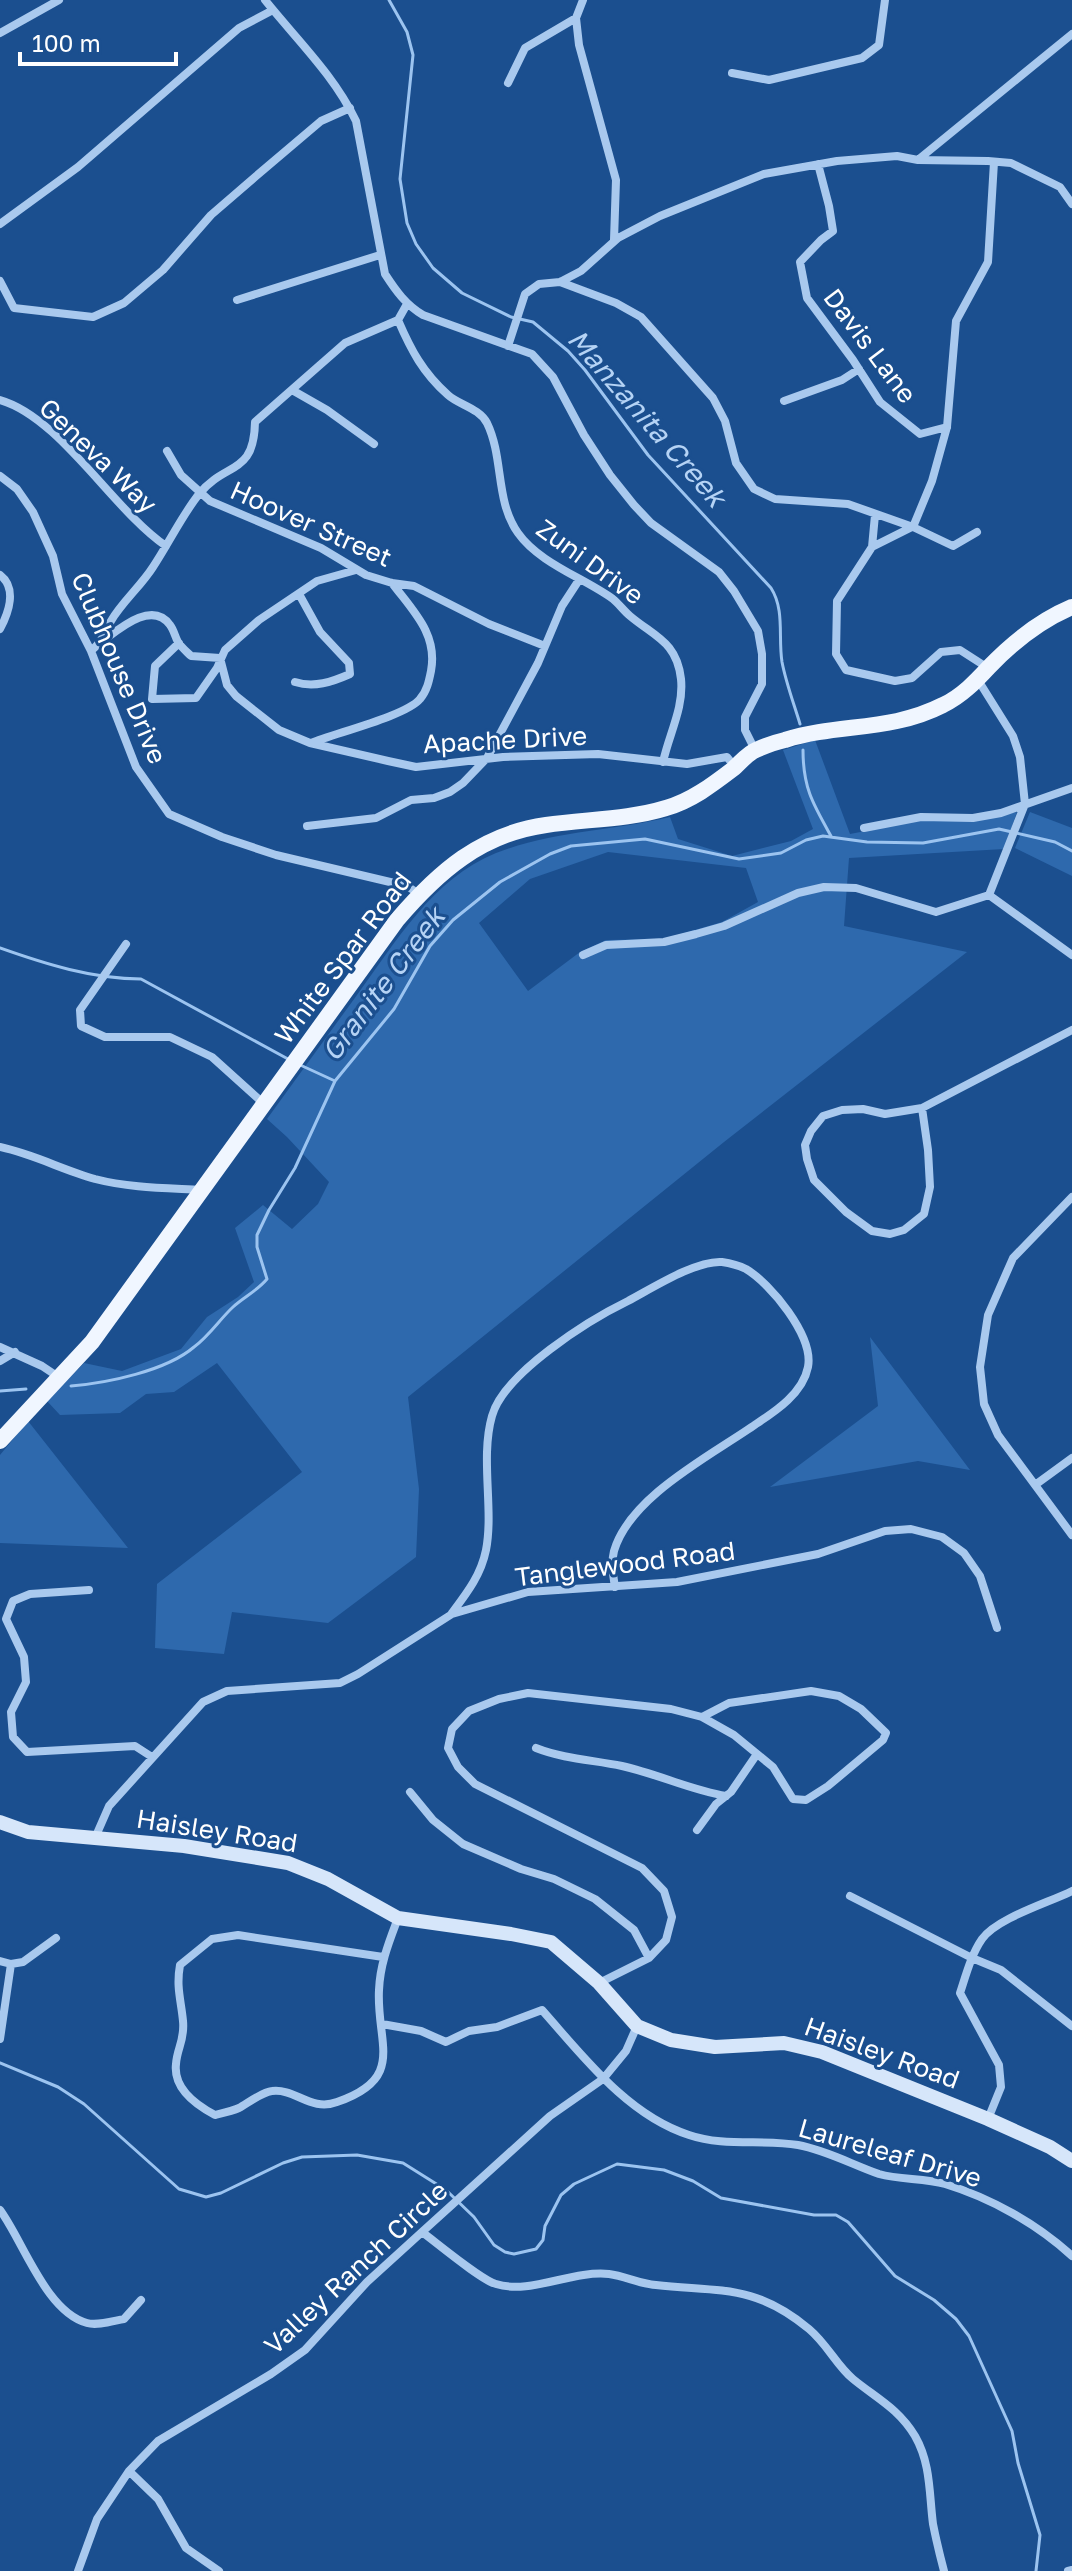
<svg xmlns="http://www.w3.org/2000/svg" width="1072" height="2571" viewBox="0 0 1072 2571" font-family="'Golos Text',sans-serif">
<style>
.green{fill:#2e69ad;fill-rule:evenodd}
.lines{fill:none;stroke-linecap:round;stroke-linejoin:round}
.stream{stroke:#9cc4f0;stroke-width:3}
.street{stroke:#a9c9ee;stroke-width:8}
.secondary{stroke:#d6e6fa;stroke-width:14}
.primary{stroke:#f0f6ff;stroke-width:16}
.labels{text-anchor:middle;stroke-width:6;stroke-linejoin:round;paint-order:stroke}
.street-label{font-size:26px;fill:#fff;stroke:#1b4f8f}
.water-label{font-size:28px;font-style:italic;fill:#b5d3f5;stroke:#1b4f8f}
</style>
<rect width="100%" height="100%" fill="#1b4f8f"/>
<path class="green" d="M815,740L850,834L923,820L969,821L1017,812L1004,849L849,858L844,926L967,952L724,1142L408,1397L419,1489L416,1557L328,1623L232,1612L224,1654L155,1648L157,1584L302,1472L217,1363L174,1392L146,1394L120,1413L60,1415L47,1401L84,1363L122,1371L181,1349L207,1317L238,1297L254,1282L235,1228L263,1205L292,1229L318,1204L329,1182L287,1137L267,1119C297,1078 327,1036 357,995C395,943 433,878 496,853C552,831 613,831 670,817L678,839L732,856L791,841L813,829L783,750ZM608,852L746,868L758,902L722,922L664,939L606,940L580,952L528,991L479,923L530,879Z
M1030,812L1072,828V876L1015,848Z
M870,1337L970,1470L918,1461L770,1487L878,1406Z
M28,1421L128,1548L0,1543V1455Z"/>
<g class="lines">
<path class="stream" d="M389,0L407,32L413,55L400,179L407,223L416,244L433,268L462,293L511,317L533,322L568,351L585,370L648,455L771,588C785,610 778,637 782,662C786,683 794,704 800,724
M803,750C803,788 813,804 831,836
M0,948C45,964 93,979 141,979L288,1059
M298,1064L335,1081
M71,1386C107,1383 166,1371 194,1347C209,1336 220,1319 233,1307C244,1297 257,1291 267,1279L257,1247V1235L269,1210L295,1168L335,1081L394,1009L430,946L453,920L500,882L550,854L571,846L645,839L739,859L781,853L806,840L823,836L867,842L923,843L999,829L1055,842L1072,851
M0,1391L26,1389
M0,2063L58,2087L84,2104L179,2189L206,2197L221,2193L283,2163L302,2157L357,2155L403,2163L446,2190L474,2217L494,2245L505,2252L514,2254L536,2249L543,2240L545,2226L561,2195L574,2184L617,2164L664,2170L693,2181L721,2198L814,2215H836L848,2222L895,2276L934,2300L956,2319L969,2336L1012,2431L1018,2463L1040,2535L1036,2571"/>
<path class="street" d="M265,0C297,40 334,75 356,121L385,274C396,291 406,305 423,315L532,354L553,377L584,435L610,475L634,505L651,523L719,572L734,591L758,631L762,654V684L745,717V730L755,750
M583,0L576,18L579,45L616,180L614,240
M0,33L59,0
M732,73L769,80L862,58L879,45L885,0
M508,83L525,48L576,18
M919,159L1072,34
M818,164L829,206L833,231L821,240L800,262L807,298L853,360L880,402L920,434L947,427
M0,224L78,167L239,28L273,10
M0,281L14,308L93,317L124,303L163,270L211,215L255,177L321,121L350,108
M560,282L616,303L641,317L713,398L725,421L736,463L754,489L775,499L848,504L913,527L953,546L977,532
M237,300L380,255
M398,320C411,350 423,373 448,395C459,405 479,408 487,423C504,458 495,501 518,533C539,563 584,578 613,599C619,604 624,611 630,616C655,637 677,642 681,679C684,708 669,734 663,762
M508,346L525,294L539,284L560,282L581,271L618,238L660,216L764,174L837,161L897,156L918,160L988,161L1011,163L1060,187L1072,204
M292,390L327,410L374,444
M0,400C60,417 113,510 166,546
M784,401L842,380L859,369
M167,451L181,475L210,501L321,548L366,575L392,583L414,586L489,624L545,646
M0,476L17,489L33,512L53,556L62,594L91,651L136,767L169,814L222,837L276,855L407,886L419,894
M912,527L872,547L837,601L836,654L846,670L895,681L912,678L941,652L960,650L988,668
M913,527L932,481L947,427L956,321L988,262L994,162
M872,547L875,515
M0,575C17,588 9,612 0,629
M103,641C119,629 152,600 170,625C174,630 175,637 178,642C181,647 187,652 191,656L220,658L227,685L236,696L279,730L310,743L388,761L416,767L503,757L598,754L687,764L727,757L735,767
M179,643L155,666L152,699L196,698L217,668L225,650L259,620L317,581L356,570
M91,651C103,641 104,633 111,621C122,602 141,586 153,567C169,543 181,517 199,494C226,461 254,476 255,422L345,343L398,320L407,304
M295,682C314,688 332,682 350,674L349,663L320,632L299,594
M311,743C335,733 406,716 420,699C427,691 429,681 431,671C438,634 413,611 392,583
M307,826L376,818L411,800L434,798L450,792L463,783L487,758L538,663L562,606L579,580
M864,828L921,817L973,818L1001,813L1072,788
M989,895L1072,955
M126,944L80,1010L81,1026L105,1037H170L212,1057L263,1103
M583,955L606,945L664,942L696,934L724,926L798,893L824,887L856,888L936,912L989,895L1025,804L1020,757L1013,736L978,680
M922,1108L928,1150L930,1187L924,1214L904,1230L890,1234L872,1231L846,1212L814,1180L807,1159L805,1145L811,1131L823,1116L842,1110L863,1109L885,1114L922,1108L1072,1030
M0,1147C33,1154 63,1170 95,1179C130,1188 165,1188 201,1190
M1072,1197L1013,1258L988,1315L980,1367L984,1404L998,1435L1072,1535
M0,1347L42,1366L60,1378
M0,1361L15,1352
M1035,1485L1072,1458
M89,1590L30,1594L13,1601L6,1619L24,1657L26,1682L11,1712L13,1737L27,1752L135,1746L152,1757
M452,1613C467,1593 481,1575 486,1550C494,1509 480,1458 492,1416C504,1373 589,1320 628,1301C651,1289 696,1260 722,1262C729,1263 740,1266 746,1269C770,1283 814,1336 808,1367C803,1393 776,1411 756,1424C712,1455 630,1496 614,1551C611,1563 613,1575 615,1587
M536,1748C564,1759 593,1760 622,1766C658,1774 690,1790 726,1796
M410,1792L433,1820L463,1844L521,1869L554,1879L595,1899L634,1930L649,1958
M697,1830L716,1804L731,1792L757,1754
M95,1838L109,1806L203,1702L227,1691L340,1683L358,1674L452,1614L528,1592L677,1582L818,1554L885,1531L911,1529L942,1537L964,1553L980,1576L997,1628
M850,1896L972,1958L1001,1970L1072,2026
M383,1957L238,1935L212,1939L180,1965C176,1987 181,2000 183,2021C185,2040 177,2048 176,2064C173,2089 196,2105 215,2115C223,2113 232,2111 239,2108C248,2103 262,2092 272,2091C295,2088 311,2112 337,2102C407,2078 376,2043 379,1990C380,1964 389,1942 398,1918
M0,1961L11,1964L0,2039
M11,1964L23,1962L56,1938
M599,1983L649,1958L666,1940L672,1917L664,1891L642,1868L475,1784L458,1767L448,1748L452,1729L469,1711L499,1699L528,1693L671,1709L702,1717L734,1735L773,1767L793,1799L806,1800L828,1786L883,1740L886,1733L861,1709L839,1696L811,1691L729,1703L702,1717
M382,2024L421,2031L446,2042L469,2031L497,2027L542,2010C583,2056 627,2115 689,2135C724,2147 762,2139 798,2145C826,2150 853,2165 879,2174C900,2180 924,2178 945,2184C991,2198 1037,2224 1072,2256
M988,2119L1001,2087L999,2065L960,1993C966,1975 971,1955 982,1939C997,1918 1048,1903 1072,1891
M0,2210C23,2241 46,2312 87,2323C97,2326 113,2321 124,2319L141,2300
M422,2232C437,2243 481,2280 496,2284C530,2295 572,2270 609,2274C625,2276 640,2284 656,2285C720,2292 755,2284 809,2329C827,2344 837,2366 853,2379C876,2398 898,2408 915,2436C931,2464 929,2493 933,2524C936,2539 940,2556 944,2571
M129,2471L158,2499L186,2548L219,2571
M78,2571L97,2519L129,2471L158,2441L271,2374L305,2350L367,2282L422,2232L550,2116L603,2079L626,2051L637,2026
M1068,2571L1072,2570"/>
<path class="secondary" d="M0,1822L28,1832L184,1846L288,1863L328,1879L398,1918L511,1934L551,1942L599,1983L637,2026L671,2040L715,2047L784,2043L822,2052L988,2119L1050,2147L1072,2161"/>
<path class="primary" d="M0,1441L92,1342L397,920C438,872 481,834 546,825C585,819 627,820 666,808C691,801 712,785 733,769C740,763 748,753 756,750C765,746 776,742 785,740C839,723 890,732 943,705C962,696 976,681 989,667C1013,642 1041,620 1072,607"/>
</g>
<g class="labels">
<g class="street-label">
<text transform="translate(870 346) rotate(53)" y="9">Davis Lane</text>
<text transform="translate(98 456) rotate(44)" y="9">Geneva Way</text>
<text transform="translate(311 524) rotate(24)" y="9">Hoover Street</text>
<text transform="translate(590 562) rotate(36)" y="9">Zuni Drive</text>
<text transform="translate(119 668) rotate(67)" y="9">Clubhouse Drive</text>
<text transform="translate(505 740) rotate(-3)" y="9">Apache Drive</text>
<text transform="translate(343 958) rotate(-53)" y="9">White Spar Road</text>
<text transform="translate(625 1564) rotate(-7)" y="9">Tanglewood Road</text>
<text transform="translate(217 1831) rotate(9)" y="9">Haisley Road</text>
<text transform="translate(882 2053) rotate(20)" y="9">Haisley Road</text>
<text transform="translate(890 2153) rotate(16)" y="9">Laureleaf Drive</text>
<text transform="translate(356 2268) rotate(-43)" y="9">Valley Ranch Circle</text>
</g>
<g class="water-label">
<text transform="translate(647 418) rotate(49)" y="10">Manzanita Creek</text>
<text transform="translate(383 984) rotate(-53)" y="10">Granite Creek</text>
</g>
</g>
<path d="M20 52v12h156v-12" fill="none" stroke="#ffffff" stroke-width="4"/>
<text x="32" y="52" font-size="24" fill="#ffffff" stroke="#1b4f8f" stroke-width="6" paint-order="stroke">100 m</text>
</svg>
